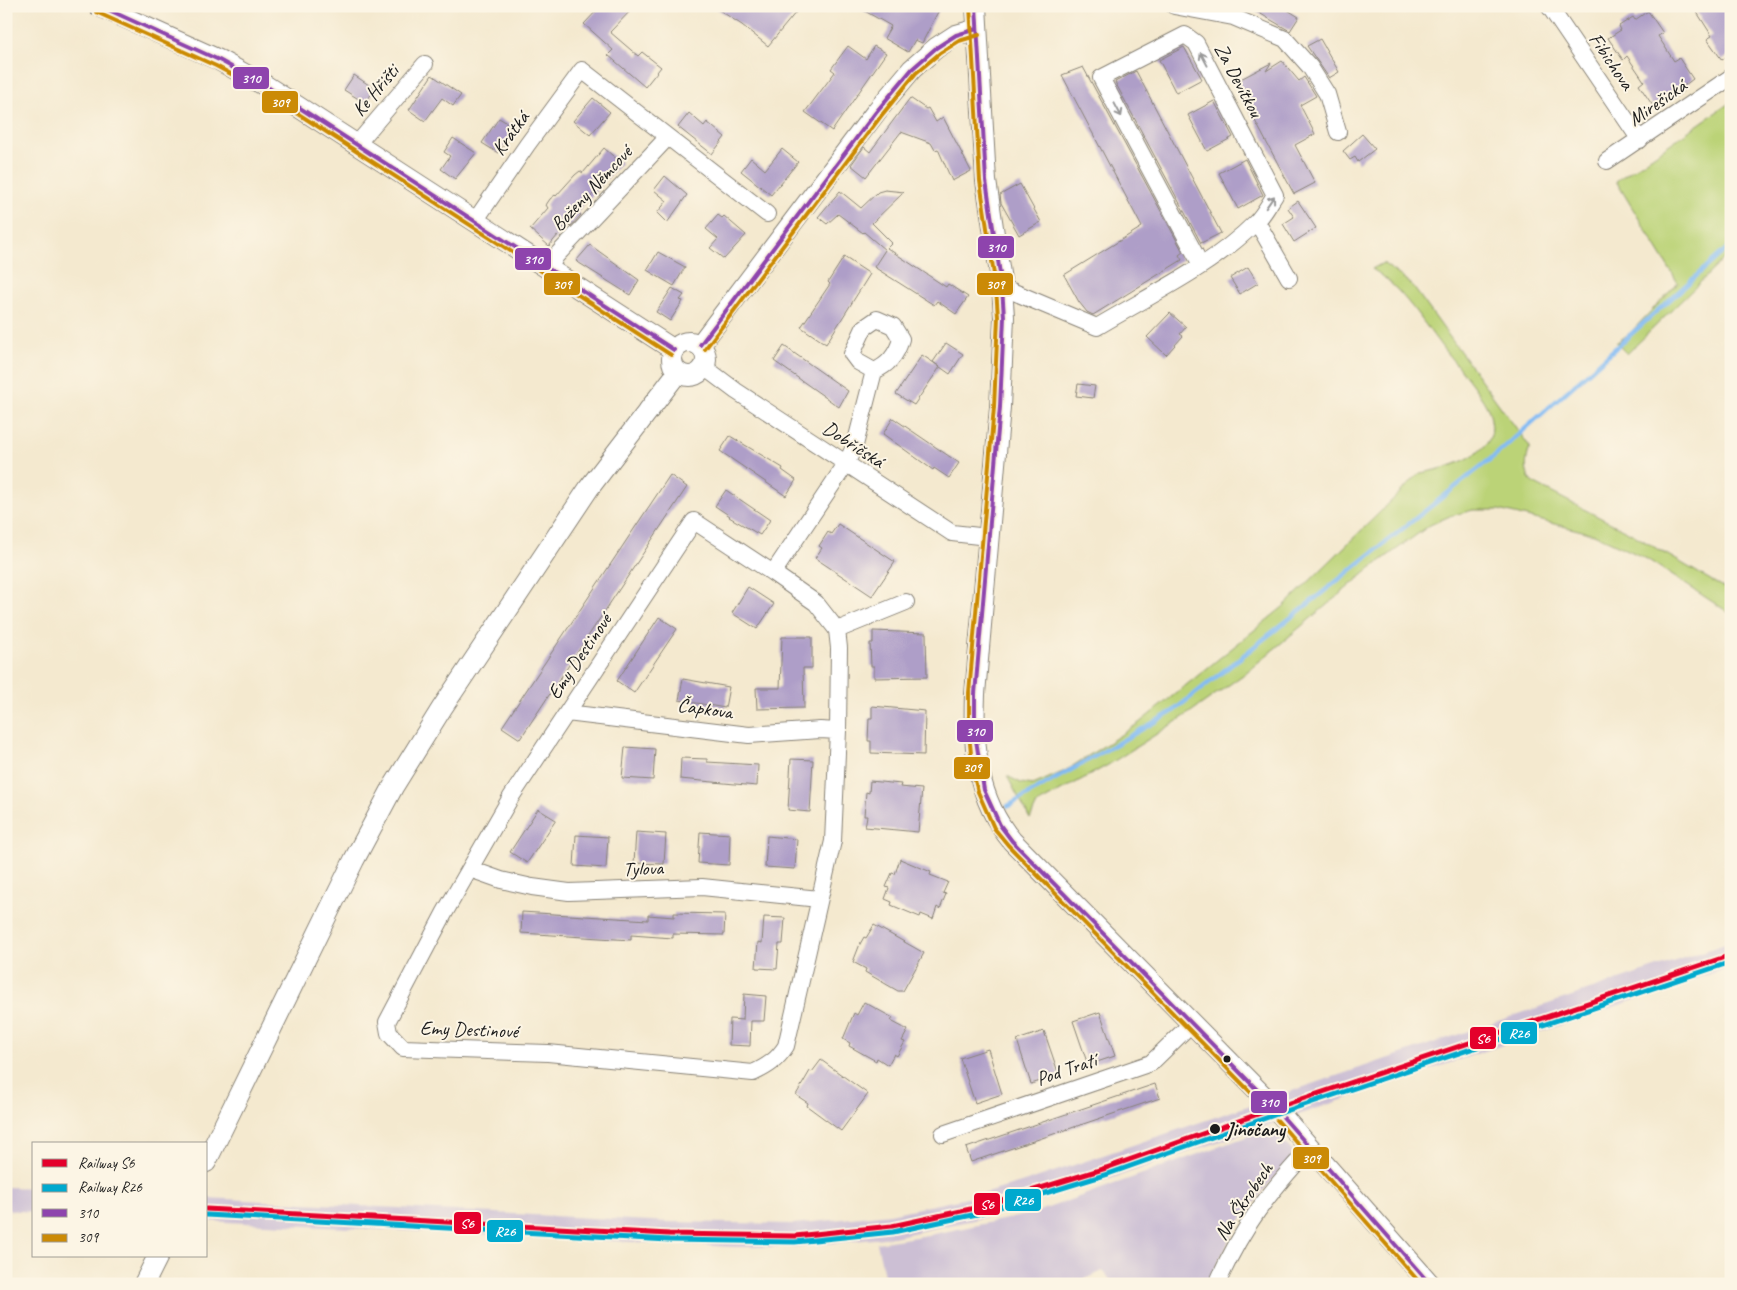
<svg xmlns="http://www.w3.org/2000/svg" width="1737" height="1290" viewBox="0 0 1737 1290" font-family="Caveat,sans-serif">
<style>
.industrial{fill:#ccbfd4}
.green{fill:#bbd377;stroke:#6c784a}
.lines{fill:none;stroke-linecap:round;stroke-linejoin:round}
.stream{stroke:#83bcf4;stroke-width:4.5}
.building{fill:#ae9ec8}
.minor-casing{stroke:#888276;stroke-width:18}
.tertiary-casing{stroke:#888276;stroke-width:22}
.minor{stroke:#fff;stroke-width:16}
.tertiary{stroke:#fff;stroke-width:20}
.bus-1-casing{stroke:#fcf5e5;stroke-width:8}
.bus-2-casing{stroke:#fcf5e5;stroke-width:8}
.bus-1{stroke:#8e44ad;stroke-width:4}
.bus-2{stroke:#cb8a06;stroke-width:4}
.rail-1-casing{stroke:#fcf5e5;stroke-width:9}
.rail-2-casing{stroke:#fcf5e5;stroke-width:9}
.rail-1{stroke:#e4002b;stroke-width:5}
.rail-2{stroke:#00a9ce;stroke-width:5}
.oneway{stroke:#999}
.bus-dot{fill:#1c1c1c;stroke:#fcf5e5;stroke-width:2}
.labels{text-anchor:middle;stroke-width:4;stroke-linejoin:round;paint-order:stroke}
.street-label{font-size:20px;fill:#1c1c1c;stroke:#fcf5e5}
.stop-label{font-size:20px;font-weight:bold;fill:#1c1c1c;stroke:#fcf5e5;text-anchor:start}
.line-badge{stroke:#fcf5e5;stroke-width:2}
.badge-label{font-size:14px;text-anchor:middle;font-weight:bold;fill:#fff}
</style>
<rect width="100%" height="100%" fill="#fcf5e5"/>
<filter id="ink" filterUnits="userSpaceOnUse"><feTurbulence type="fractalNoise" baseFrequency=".02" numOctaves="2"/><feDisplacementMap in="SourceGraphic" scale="10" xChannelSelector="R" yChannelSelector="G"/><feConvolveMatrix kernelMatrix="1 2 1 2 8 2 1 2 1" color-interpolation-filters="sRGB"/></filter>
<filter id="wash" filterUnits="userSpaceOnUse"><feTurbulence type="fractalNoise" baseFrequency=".0096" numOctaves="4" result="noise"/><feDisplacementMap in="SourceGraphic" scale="20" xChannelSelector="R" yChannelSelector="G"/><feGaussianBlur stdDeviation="1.12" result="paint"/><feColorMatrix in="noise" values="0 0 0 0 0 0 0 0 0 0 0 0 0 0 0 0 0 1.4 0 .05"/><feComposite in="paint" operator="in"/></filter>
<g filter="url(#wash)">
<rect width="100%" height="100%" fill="#f4e9cf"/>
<path class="industrial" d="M1731,942V967L1110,1179L978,1219L893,1237L795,1247H735L206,1221V1198L670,1222L794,1224L890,1214L972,1197L1021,1183Z
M1271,1128L1297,1156L1267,1186L1237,1225L1207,1284H1114L1103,1271L1073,1284H886L877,1243L929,1235L1031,1214Z
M6,1187L34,1188V1212L6,1210Z"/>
<path class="green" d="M1731,102V252L1627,354L1616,343L1630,333L1678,283L1616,181Z
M1383,263L1411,284L1530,447C1526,460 1523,472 1533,483L1632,534L1731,592V614L1647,559L1594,534L1499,510H1473L1450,516L1430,525L1371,568L1243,675L1185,716L1108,765L1037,804L1030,819L1007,776L1021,783L1033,785L1065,771L1139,723L1283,607L1420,473C1440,470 1484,459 1491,435C1493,428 1491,416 1488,409C1477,388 1460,369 1445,351C1425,325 1400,285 1372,269Z"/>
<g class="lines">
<path class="stream" d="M1008,806L1172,712L1498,453L1731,245"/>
</g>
<g id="blocks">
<path class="building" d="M601,6H635L610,32L638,56L642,52L661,67L645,87L608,55L613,50L584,24Z
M713,6H801L768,46L742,25Z
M856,6H941L922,43L915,40L908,52L884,38L891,26Z
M1247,6H1281L1299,17L1290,31Z
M1693,6H1731V54L1722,60L1707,39L1712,36Z
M1648,11L1663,33L1658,36L1674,61L1679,58L1693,79L1681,88L1683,91L1668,101L1666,97L1653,106L1639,85L1644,81L1627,56L1623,60L1608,38L1621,30L1619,26L1633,17L1635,20Z
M1320,39L1339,72L1329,78L1307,46Z
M848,46L866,59L874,46L886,53L832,131L805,112L835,72L831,69Z
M1184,47L1202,79L1176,93L1159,60Z
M1282,61L1299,81L1304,77L1316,96L1300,105L1315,134L1295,145L1315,183L1294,194L1244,100L1247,99L1237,81L1271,63L1266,71Z
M1083,67L1183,252L1179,255L1182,260L1093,315L1087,312L1079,302L1064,275L1142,227L1062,75Z
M1136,71L1221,233L1201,243L1115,82Z
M354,75L375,89L365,103L344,90Z
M432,75L461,95L453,106L442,98L425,121L409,110Z
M593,98L610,112L590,135L573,121Z
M910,98L926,109L928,108L936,122L943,117L971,171L952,181L938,149L935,150L931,143L901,132L866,177L851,165L864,147L870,152Z
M1214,101L1233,137L1207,151L1188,115Z
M689,113L704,126L707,122L725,137L712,154L678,127Z
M499,118L517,129L498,153L482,143Z
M1362,134L1375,149L1358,162L1355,157L1350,160L1343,151Z
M453,138L476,153L455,179L441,169L450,156L444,152Z
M604,148L621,163L577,212L581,215L570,227L567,224L549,246L530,229L548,208L546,205L550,199L555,195L556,196L575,175L580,171L583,173Z
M782,149L798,162L771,195L741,171L751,158L765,170Z
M1245,159L1263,195L1238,209L1219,173Z
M665,176L687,195L667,223L657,213L667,201L654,190Z
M1020,184L1041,222L1019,235L1001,203L1000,195Z
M885,190L904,192L872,223L892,243L887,248L946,287L948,284L968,297L956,314L937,301L934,305L874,267L885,250L864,232L863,233L838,214L827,224L818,217L840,191L861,208L878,192Z
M1298,201L1316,228L1294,242L1283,224L1294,217L1288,208Z
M718,215L722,218L724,216L746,235L724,259L710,248L718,239L706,229Z
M590,245L639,280L630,295L576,261Z
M658,252L685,267L674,286L647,270Z
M844,257L870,274L826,344L801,327L830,284L828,282Z
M1248,267L1258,283L1240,294L1230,278Z
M672,288L684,295L680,300L683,301L670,321L656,312Z
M1170,313L1186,327L1180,334L1183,336L1166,355L1147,337Z
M946,343L963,354L950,374L933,362Z
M784,346L848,391L839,407L774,361Z
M922,355L940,367L914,405L896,394Z
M1078,384L1095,386L1093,398L1076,396Z
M893,418L959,463L949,478L934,468L933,470L883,434Z
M730,436L783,468L782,470L796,480L786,496L720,451Z
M670,475L687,487L520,739L502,727Z
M726,490L770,520L760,535L729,517L730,516L715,506Z
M838,524L895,562L872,596L815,558L822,548L819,546L828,532L831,534Z
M748,587L774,604L757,629L732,613Z
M659,617L677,629L634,693L617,681Z
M873,631L926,633L927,677L874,678V666H871L870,643H873Z
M782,637H812V668H803L804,708L757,709L756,688H780Z
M683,679L729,687L725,708L679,700Z
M872,706L925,711L924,755L871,753V741H868L869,718H872Z
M625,747L655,749L653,780L622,778Z
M681,758L707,759V762L758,765L757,786L680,779Z
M791,759L813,760L810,812L788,810Z
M870,781L901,784L900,787L922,789L918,832L865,827L867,816H864L866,792L869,793Z
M538,809L556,820L527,863L510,852Z
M636,832L666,834L664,864L634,863Z
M700,832L730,834L729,865L698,863Z
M576,835L608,837L606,868L574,866Z
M767,836L797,839L795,869L765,867Z
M900,859L931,872L930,875L948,882L943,893L946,894L940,909L937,907L933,919L921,914L920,917L891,905L892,902L885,899L889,888L886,887L892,873L895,874Z
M522,912L648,920V915L674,917V913L725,914L724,935L673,934V938L631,935V940L521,933Z
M764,917L785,918L783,944H779L777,969L756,968L758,942L762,943Z
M874,925L924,953L903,991H898L865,972L866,969L853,962L860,944L864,937L866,938Z
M744,994L766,996L764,1021H751L750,1046L729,1045L730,1019L743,1020Z
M864,1002L893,1018L891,1021L908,1030L902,1041L905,1042L897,1056L894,1054L888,1065L877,1058L876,1061L849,1046L850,1043L843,1039L854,1013L857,1015Z
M1100,1012L1115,1056L1088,1065L1073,1021Z
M1044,1031L1059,1075L1031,1084L1017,1040Z
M988,1049L1002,1094L975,1103L960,1058Z
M821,1060L868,1094L841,1131L807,1106L808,1103L796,1095L810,1071L812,1072Z
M1155,1084L1160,1098L971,1162L966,1148Z"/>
</g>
</g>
<g filter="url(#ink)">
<use href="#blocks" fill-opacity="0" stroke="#888276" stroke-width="1"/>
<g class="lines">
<defs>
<path id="minor" d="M1174,6L1233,17L1285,39L1310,67L1327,94L1338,132
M1549,6L1640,140
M357,144L425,64
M1607,161L1731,77
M475,221L527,145L582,70L767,214
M1257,222L1289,278
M549,269L556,256L667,138
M1002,287L1097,327C1150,295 1211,267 1255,223C1263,216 1269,204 1275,195L1196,43L1185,35L1101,78L1201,265
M877,319L893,326L901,339C897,354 889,365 874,371L858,362L852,354L864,328Z
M704,367L736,391L952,533L988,537
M874,371L855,445L846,464L773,573L816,603L837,630L906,602
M773,573L694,521L511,797L445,912L387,1022L389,1033L403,1048L548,1053L753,1073C768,1066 777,1060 786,1046L833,841L838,731L839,648L837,630
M567,713L749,735L820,730L838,731
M470,869L501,880L532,887L569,892L702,887L819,899
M943,1134L1151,1063L1191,1024
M1217,1284C1242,1227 1269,1192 1311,1147"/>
<path id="tertiary" d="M99,6L219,60L266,86L674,350
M976,6L986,181L1002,287L1004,317L1000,407L975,694C973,748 976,798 1012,841L1275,1108L1430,1284
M672 359a17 17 0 1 1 34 0a17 17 0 1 1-34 0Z
M700,345L876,112L912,69L936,48L956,35L977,29
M206,1162L354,860L393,787L442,708L589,488L678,372
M144,1284L158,1256"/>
</defs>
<use href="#minor" class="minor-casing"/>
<use href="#tertiary" class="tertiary-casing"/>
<use href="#minor" class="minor"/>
<use href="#tertiary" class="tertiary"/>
<defs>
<path id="bus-1" d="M100,6L219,60L266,86L674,350
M976,6L986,181L1002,287L1004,317L1000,407L975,694V734L984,790L1000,825L1012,841L1275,1108L1430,1284
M700,345L876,112L912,69L936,48L956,35L977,29"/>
<path id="bus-2" d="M970,6L980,181L996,288L998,317L994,407L969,693V734L973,773L978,792L994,828L1008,845L1270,1112L1421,1284
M96,12L216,66L263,91L671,355
M705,349L881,116L916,73L940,53L959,41L979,35"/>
</defs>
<use href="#bus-1" class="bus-1-casing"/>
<use href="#bus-2" class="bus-2-casing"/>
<use href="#bus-1" class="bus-1"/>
<use href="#bus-2" class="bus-2"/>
<defs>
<path id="rail-1" d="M206,1209L669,1234L795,1236L892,1226L975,1208L1106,1168L1275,1108L1731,955"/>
<path id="rail-2" d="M206,1215L669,1240L795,1242L893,1232L977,1214L1108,1174L1277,1114L1731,962"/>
</defs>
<use href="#rail-1" class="rail-1-casing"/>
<use href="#rail-2" class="rail-2-casing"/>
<use href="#rail-1" class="rail-1"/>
<use href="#rail-2" class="rail-2"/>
</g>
<defs><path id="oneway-shaft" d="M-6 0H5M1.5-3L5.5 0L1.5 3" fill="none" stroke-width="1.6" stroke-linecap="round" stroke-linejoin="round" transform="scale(1.25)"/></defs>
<g class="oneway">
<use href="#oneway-shaft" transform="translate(1204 59) rotate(-118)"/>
<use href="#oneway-shaft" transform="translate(1118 110) rotate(62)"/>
<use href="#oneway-shaft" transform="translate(1270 202) rotate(-55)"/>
</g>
</g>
<g class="bus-dot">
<circle cx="1227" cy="1059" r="4.5"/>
<circle cx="1215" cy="1129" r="6"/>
</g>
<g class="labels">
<g class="street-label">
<text transform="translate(1612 61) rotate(56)" y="7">Fibichova</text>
<text transform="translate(1239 80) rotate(62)" y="7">Za Devítkou</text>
<text transform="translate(375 90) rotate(-50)" y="7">Ke Hřišti</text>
<text transform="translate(1657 102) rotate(-35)" y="7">Mirešická</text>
<text transform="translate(510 133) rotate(-54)" y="7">Krátká</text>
<text transform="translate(591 188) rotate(-47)" y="7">Boženy Němcové</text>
<text transform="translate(854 444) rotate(33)" y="7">Dobříčská</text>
<text transform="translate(579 656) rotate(-56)" y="7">Emy Destinové</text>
<text transform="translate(705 708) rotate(8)" y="7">Čapkova</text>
<text transform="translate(643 868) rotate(-2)" y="7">Tylova</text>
<text transform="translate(469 1029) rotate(2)" y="7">Emy Destinové</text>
<text transform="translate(1066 1069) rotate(-19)" y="7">Pod Tratí</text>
<text transform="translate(1243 1201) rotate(-56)" y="7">Na Škrobech</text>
</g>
<g class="stop-label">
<text x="1226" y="1136">Jinočany</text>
</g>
</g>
<g class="line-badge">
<rect x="232" y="66" width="38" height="24" rx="5" fill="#8e44ad"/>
<rect x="261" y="90" width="38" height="24" rx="5" fill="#cb8a06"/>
<rect x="977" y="235" width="38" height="24" rx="5" fill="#8e44ad"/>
<rect x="514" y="247" width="38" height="24" rx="5" fill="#8e44ad"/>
<rect x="543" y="272" width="38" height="24" rx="5" fill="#cb8a06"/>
<rect x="976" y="272" width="38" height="24" rx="5" fill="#cb8a06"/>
<rect x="956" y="719" width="38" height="24" rx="5" fill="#8e44ad"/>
<rect x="953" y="756" width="38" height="24" rx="5" fill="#cb8a06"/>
<rect x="1500" y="1021" width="38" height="24" rx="5" fill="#00a9ce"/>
<rect x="1469" y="1026" width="28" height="24" rx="5" fill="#e4002b"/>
<rect x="1250" y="1090" width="38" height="24" rx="5" fill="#8e44ad"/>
<rect x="1292" y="1146" width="38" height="24" rx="5" fill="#cb8a06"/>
<rect x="1004" y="1188" width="38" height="24" rx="5" fill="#00a9ce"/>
<rect x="973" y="1192" width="28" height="24" rx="5" fill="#e4002b"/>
<rect x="453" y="1211" width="29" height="24" rx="5" fill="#e4002b"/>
<rect x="486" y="1219" width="38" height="24" rx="5" fill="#00a9ce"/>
</g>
<g class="badge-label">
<text x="251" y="83">310</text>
<text x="280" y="107">309</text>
<text x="996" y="252">310</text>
<text x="533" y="264">310</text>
<text x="562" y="289">309</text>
<text x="995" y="289">309</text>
<text x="975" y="736">310</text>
<text x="972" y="772">309</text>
<text x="1519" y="1038">R26</text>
<text x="1483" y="1043">S6</text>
<text x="1269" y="1107">310</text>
<text x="1311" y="1163">309</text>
<text x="1023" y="1205">R26</text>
<text x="987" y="1209">S6</text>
<text x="467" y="1228">S6</text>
<text x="505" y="1236">R26</text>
</g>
<rect width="1737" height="1290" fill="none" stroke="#fcf5e5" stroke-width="25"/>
<rect x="32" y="1142" width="175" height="115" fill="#fcf5e5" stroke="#a29e95"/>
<rect x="42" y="1159" width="25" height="8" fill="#e4002b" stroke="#a29e95"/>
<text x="78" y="1168" font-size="15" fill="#1c1c1c">Railway S6</text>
<rect x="42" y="1184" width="25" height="8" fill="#00a9ce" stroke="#a29e95"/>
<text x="78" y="1192" font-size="15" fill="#1c1c1c">Railway R26</text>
<rect x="42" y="1209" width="25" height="8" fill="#8e44ad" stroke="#a29e95"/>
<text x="78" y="1218" font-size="15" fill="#1c1c1c">310</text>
<rect x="42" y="1234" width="25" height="8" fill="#cb8a06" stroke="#a29e95"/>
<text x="78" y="1242" font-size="15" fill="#1c1c1c">309</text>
</svg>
